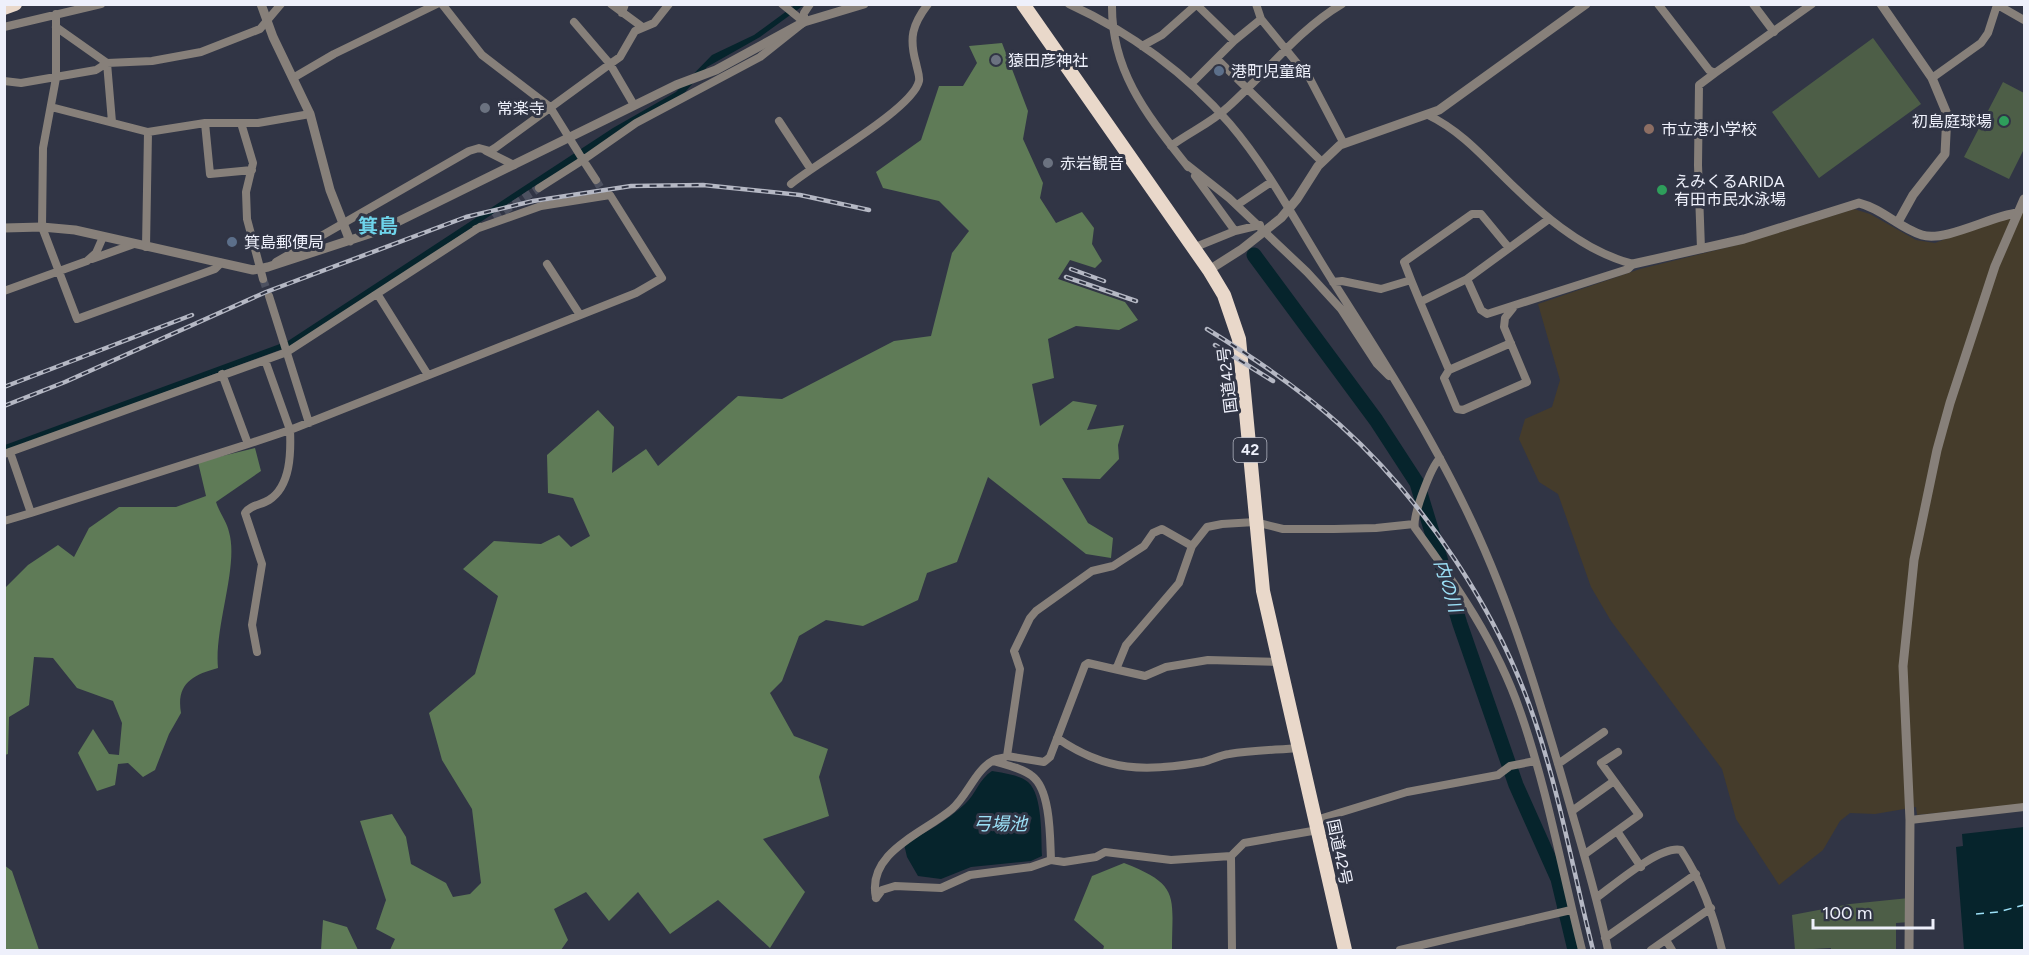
<svg xmlns="http://www.w3.org/2000/svg" width="2029" height="955" viewBox="0 0 2029 955" font-family="Figtree,'Noto Sans JP',sans-serif">
<style>
.industrial{fill:#453c2b}
.green{fill:#4d5e47}
.forest{fill:#5f7b57}
.water{fill:#06242c}
.lines{fill:none;stroke-linecap:round;stroke-linejoin:round}
.river{stroke:#06242c;stroke-width:15}
.ferry{stroke:#9ce0f7;stroke-width:1.5;stroke-dasharray:8 6;stroke-linecap:butt}
.minor-tunnel{stroke:#4d5160;stroke-width:8;stroke-dasharray:8 4;stroke-linecap:butt}
.minor{stroke:#87807a;stroke-width:8}
.tertiary{stroke:#87807a;stroke-width:9}
.trunk{stroke:#e9d8ca;stroke-width:14}
.rail-casing{stroke:#b5b8c4;stroke-width:4.5}
.rail{stroke:#313545;stroke-width:2;stroke-dasharray:7;stroke-linecap:butt}
.worship-dot{fill:#6b7280;stroke:#313545;stroke-width:2}
.service-dot{fill:#5c6f8a;stroke:#313545;stroke-width:2}
.leisure-dot{fill:#2e9e5b;stroke:#313545;stroke-width:2}
.education-dot{fill:#8d6e63;stroke:#313545;stroke-width:2}
.labels{text-anchor:middle;stroke-width:6;stroke-linejoin:round;paint-order:stroke}
.shield{fill:#313545;stroke:#b5b8c4;stroke-width:1.5}
.shield-label{font-size:15px;font-weight:bold;fill:#eef0fb}
.poi-label{font-size:16px;fill:#eef0fb;stroke:#313545;text-anchor:start}
.street-label{font-size:16px;fill:#eef0fb;stroke:#313545}
.water-label{font-size:18px;font-style:italic;fill:#9ce0f7;stroke:#313545}
.quarter-label{font-size:20px;font-weight:bold;fill:#6ed4eb;stroke:#313545}
</style>
<rect width="100%" height="100%" fill="#313545"/>
<path class="industrial" d="M2024,208V804L1917,815L1916,807L1875,814L1850,813L1840,821L1823,850L1779,885L1736,819L1722,769L1611,621L1591,587L1558,494L1539,482L1519,439L1525,419L1552,407L1560,380L1538,304L1640,269L1737,245L1854,209L1870,214L1916,240L1935,243Z"/>
<path class="green" d="M1873,38L1921,104L1819,178L1772,112Z
M2003,82L2024,93V149L2009,179L1964,157Z
M1909,898V922L1896,923V950H1831V948L1795,950L1792,915L1850,904Z"/>
<path class="forest" d="M1002,43L1028,111L1023,139L1043,183L1040,198L1056,223L1082,212L1094,228L1092,244L1102,261L1095,268L1070,260L1058,279L1125,302L1138,320L1119,330L1076,326L1048,339L1054,378L1032,384L1040,426L1073,401L1097,405L1087,430L1124,425L1118,445L1119,459L1100,479L1062,478L1088,523L1113,538L1111,558L1086,554L988,477L957,562L927,573L918,600L863,626L826,620L799,636L782,681L770,693L794,736L828,749L819,777L829,816L763,839L805,892L770,948L718,900L670,934L638,892L609,921L586,892L554,909L568,940L561,950H390L395,939L376,929L386,900L360,821L392,814L406,837L411,864L446,883L453,897L470,894L481,883L472,809L442,760L429,713L475,674L498,596L463,569L494,541L541,544L559,535L571,547L590,536L573,498L548,493L547,455L598,410L614,427L612,473L646,449L658,466L738,396L782,399L894,341L931,336L952,253L969,231L939,201L883,188L876,172L921,140L939,86H963L977,63L969,46Z
M255,448L261,471L216,502C219,512 227,522 229,532C239,566 214,627 218,668C192,675 176,684 181,713L169,734L155,770L143,777L128,763L118,764L115,785L97,791L78,753L93,729L109,754L119,755L122,723L113,701L77,688L53,658L34,657L29,705L9,717L8,754L5,755L4,589L28,565L58,545L74,557L89,528L119,507H176L206,496L198,462Z
M1124,863C1181,885 1172,896 1172,950H1103L1104,946L1074,920L1092,876Z
M4,865L12,871L39,950H5Z
M323,920L347,927L358,950H321Z"/>
<path class="water" d="M795,5H804L760,37L707,67L680,98L532,188L296,344L5,451V445L288,341L613,128L676,92L712,55L754,35Z
M992,771C1003,773 1020,775 1028,782C1043,795 1041,838 1042,856L1031,861L971,867L941,879L918,876L907,857L904,844C925,833 948,820 965,804C976,794 979,779 992,771Z
M2024,827V950H1964L1956,847L1963,846L1962,834Z"/>
<g class="lines">
<path class="river" d="M1254,255L1376,420L1417,483L1460,624L1516,785L1558,879L1575,950"/>
<path class="ferry" d="M1976,914L1998,912L2024,905"/>
<path class="minor-tunnel" d="M596,180L603,192
M494,218L539,188
M263,279L269,296"/>
<path class="minor" d="M442,4L482,55L550,107L583,160L539,188
M611,4L641,26
M782,4L804,22
M1069,4C1130,32 1187,74 1230,124C1270,171 1299,228 1332,280C1382,358 1433,438 1472,522C1512,607 1539,698 1565,788C1580,842 1597,895 1608,950
M1112,4C1111,72 1148,116 1188,167
M1256,4L1261,19L1310,79L1343,142
M1658,4L1709,70L1715,73L1812,4
M1753,4L1774,32
M1996,4L2024,20
M1197,5L1234,41
M622,13L625,4
M56,14V78L43,148L42,227L77,319L215,269L221,263
M574,22L610,64L634,105
M4,27L101,4
M56,27L107,63L112,122
M1142,46L1162,35L1197,4
M1217,59L1322,162
M293,78L334,54L437,4
M1932,78L1981,43L1988,33L1997,5
M4,81L21,83L96,70L107,63L152,61L201,52L260,29L281,4
M1191,84L1234,41L1261,19
M51,107L148,132
M1428,115C1457,129 1478,151 1500,173C1537,210 1581,251 1633,264
M779,121L810,168
M205,123L210,174L252,170
M241,123L253,163L246,192L247,219L263,279
M1171,146C1190,132 1211,123 1228,107C1266,73 1298,30 1342,4
M486,151L514,165
M1186,164L1229,198L1307,272L1341,309L1377,364L1389,376
M1195,176L1235,231
M596,180L583,160L636,123L760,57L804,22V13L810,4
M791,184C816,163 913,109 919,81C920,76 917,69 916,63C909,38 912,25 928,4
M1237,205L1271,182
M146,247L148,132L205,123H258L310,114
M1193,248L1235,231L1260,225
M1701,249L1698,165L1699,85L1715,73
M92,259L134,244
M276,262L469,151L479,148L490,151L495,148L610,64L620,57L635,31L654,23L669,4
M547,264L580,315
M1467,279L1549,219
M1411,280L1404,262L1472,214H1481L1509,248
M1333,282L1342,281L1381,289L1411,280L1420,302L1467,279L1481,310L1487,314L1628,269L1633,264
M4,291L87,261L96,253L103,237
M378,295L428,375
M269,296L309,423
M1420,302L1449,370L1444,378L1457,409L1463,410L1527,382L1504,327L1505,318L1513,308
M1449,370L1511,343
M248,444L290,430L265,360
M4,454L287,352L480,227
M1440,458C1431,467 1412,516 1415,528C1456,584 1497,644 1520,711C1547,788 1562,871 1582,950
M31,513L248,444L222,374
M4,521L31,513L10,452
M257,652L252,625L262,564L245,513C250,505 261,505 269,500C291,486 291,452 290,430L636,293L662,278L610,195L541,206L476,229
M1114,669L1145,676L1166,667L1208,660L1279,662
M1057,738C1106,772 1146,772 1203,762C1212,760 1220,755 1229,754C1252,750 1276,750 1299,748
M1007,756L1044,762L1050,757L1085,665L1088,663L1114,669L1117,667L1126,645L1179,583L1192,546
M993,761C1006,765 1022,768 1032,776C1051,790 1050,839 1051,860
M1558,764L1604,732
M1572,811L1614,781
M1316,820L1407,792L1498,775L1510,766L1535,761
M1910,820L2024,807
M1617,831L1641,867
M1585,854L1639,815L1601,763L1618,752
M876,898C866,852 924,833 952,809C968,795 975,770 994,760C998,758 1003,759 1007,756L1020,669L1014,651L1030,618L1036,611L1092,571L1113,566L1130,555L1144,546L1153,533L1162,529L1192,546L1207,527L1222,524L1255,522L1283,529H1334L1376,528L1414,524
M876,898L882,890L895,886L941,888L970,875L1031,867L1051,860L1064,862L1096,857L1105,852L1171,860L1231,856
M1596,898C1614,885 1660,845 1681,850C1702,882 1713,914 1722,950
M1605,938L1696,874
M1666,940L1672,950
M1232,950L1231,856L1244,843L1318,830
M1400,950L1571,910
M1651,950L1711,908"/>
<path class="tertiary" d="M261,4L273,37L310,114L330,190L350,241
M1881,4L1932,78L1947,114L1945,154L1913,195L1898,222
M4,228L42,227L75,230L253,270L268,267L381,230L676,85L716,70L804,22L864,4
M1633,264L1744,239L1859,203C1883,209 1899,228 1922,235C1946,242 1991,216 2017,213
M1209,270L1242,249L1281,218L1297,199L1318,166L1340,145L1439,110L1586,4
M1909,950L1910,820L1903,666L1914,560L1937,450L1950,403L1995,266L2024,199"/>
<path class="trunk" d="M1023,4L1209,270L1224,295L1239,339L1263,591L1345,950
M4,8L15,4"/>
<defs>
<path id="rail" d="M1071,269L1104,281
M1066,277L1136,301
M1207,329C1254,358 1299,388 1340,425C1425,501 1499,613 1535,721C1560,796 1574,875 1593,950
M1215,345L1273,381
M4,387L192,315
M4,406L65,382L266,292L466,217L533,201L631,186L703,185L800,195L869,210"/>
</defs>
<use href="#rail" class="rail-casing"/>
<use href="#rail" class="rail"/>
</g>
<g class="worship-dot">
<circle cx="996" cy="60" r="6"/>
<circle cx="485" cy="108" r="6"/>
<circle cx="1048" cy="163" r="6"/>
</g>
<g class="service-dot">
<circle cx="1219" cy="71" r="6"/>
<circle cx="232" cy="242" r="6"/>
</g>
<g class="leisure-dot">
<circle cx="2004" cy="121" r="6"/>
<circle cx="1662" cy="190" r="6"/>
</g>
<circle class="education-dot" cx="1649" cy="129" r="6"/>
<g class="labels">
<rect class="shield" x="1233.5" y="438" width="33" height="24" rx="4.5"/>
<g class="shield-label">
<text x="1250" y="455">42</text>
</g>
<g class="poi-label">
<text x="1008" y="66">猿田彦神社</text>
<text x="1231" y="77">港町児童館</text>
<text x="497" y="114">常楽寺</text>
<text x="1992" y="127" text-anchor="end">初島庭球場</text>
<text x="1661" y="135">市立港小学校</text>
<text x="1060" y="169">赤岩観音</text>
<text x="1674" y="187">えみくるARIDA<tspan x="1674" dy="18">有田市民水泳場</tspan></text>
<text x="244" y="248">箕島郵便局</text>
</g>
<g class="street-label">
<text transform="translate(1227 380) rotate(-97)" y="6">国道42号</text>
<text transform="translate(1340 852) rotate(78)" y="6">国道42号</text>
</g>
<g class="water-label">
<text transform="translate(1448 586) rotate(73)" y="6">内の川</text>
<text x="1000" y="830">弓場池</text>
</g>
<g class="quarter-label">
<text x="378" y="233">箕島</text>
</g>
</g>
<rect width="2029" height="955" fill="none" stroke="#eef0fb" stroke-width="12"/>
<path d="M1813 919v9h120v-9" fill="none" stroke="#eef0fb" stroke-width="3"/>
<text x="1822" y="919" font-size="18" fill="#eef0fb" stroke="#313545" stroke-width="4.5" paint-order="stroke">100 m</text>
</svg>
